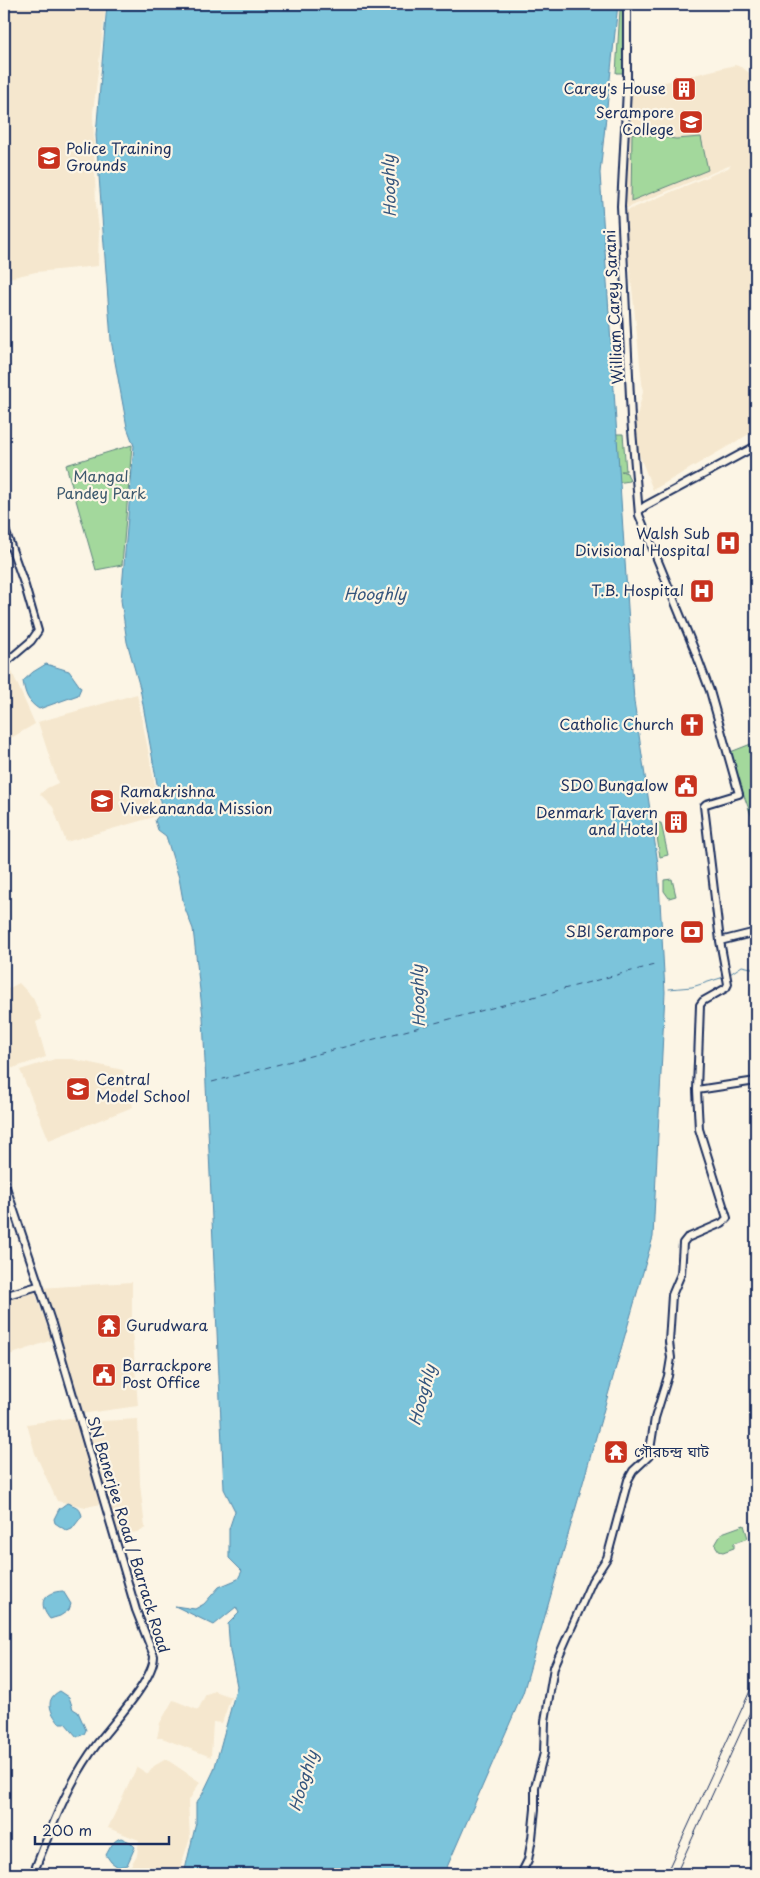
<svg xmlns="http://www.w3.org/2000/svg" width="760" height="1878" viewBox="0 0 760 1878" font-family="'Playpen Sans','Noto Sans Bengali',sans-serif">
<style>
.built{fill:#f5e7ce}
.green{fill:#a3d89c;stroke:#5f847d}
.water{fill:#7bc4db;stroke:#5588a9}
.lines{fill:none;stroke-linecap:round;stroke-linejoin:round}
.stream{stroke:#5588a9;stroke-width:1}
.ferry{stroke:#33547d;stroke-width:1;stroke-dasharray:6 5;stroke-linecap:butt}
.tertiary-casing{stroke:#1b2f5e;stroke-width:10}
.tertiary{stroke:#fcf5e5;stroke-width:6}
.rail{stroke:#1b2f5e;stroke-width:1}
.labels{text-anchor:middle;stroke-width:4.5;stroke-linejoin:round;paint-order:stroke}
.poi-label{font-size:15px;fill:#1b2f5e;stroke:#fcf5e5;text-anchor:end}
.street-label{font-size:15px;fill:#1b2f5e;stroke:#fcf5e5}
.park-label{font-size:15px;fill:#3d596e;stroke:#fcf5e5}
.water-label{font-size:16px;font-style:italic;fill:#33547d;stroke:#fcf5e5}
</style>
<rect width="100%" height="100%" fill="#fcf5e5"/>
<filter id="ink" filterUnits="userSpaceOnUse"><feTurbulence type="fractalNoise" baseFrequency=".02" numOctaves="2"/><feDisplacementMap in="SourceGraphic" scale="10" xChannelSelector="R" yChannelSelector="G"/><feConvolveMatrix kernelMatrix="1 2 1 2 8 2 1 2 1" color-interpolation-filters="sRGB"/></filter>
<g filter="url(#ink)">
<path class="built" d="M4,4H106L93,113L96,204L99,230L98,266L36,272L4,279Z
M735,65L743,68L756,78V229L749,235L756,253V430L653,490L632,436L643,392L624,212L728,168L731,165L622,210L628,91Z
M5,666L12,672L35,724L4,742Z
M137,694L160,811L154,817L66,842L53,807L40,794L47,788L58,783L38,722Z
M19,983L33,998L42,1019L36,1022L46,1057L4,1071V991Z
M55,1059H72L123,1070L133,1107L49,1140L20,1070Z
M132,1282V1330L138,1406L80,1414L40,1288Z
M35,1292L52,1340L4,1357V1301Z
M77,1417L101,1504L86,1507L57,1501L35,1453L27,1424Z
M138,1419L140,1484L145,1528L141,1531L114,1537L84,1422Z
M215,1691L231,1697L222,1723L213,1722L211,1757L162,1738H157L160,1723L173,1700L198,1710L206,1694Z
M166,1759L200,1782L188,1802L190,1838L183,1859L181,1874H126L137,1855L139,1840L108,1828L137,1767L148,1774L154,1766Z"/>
<path class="green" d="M620,10H625L623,73H616Z
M632,133L676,139L701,137L708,170L631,201Z
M612,434H623L626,471H621L627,473L630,481L616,483Z
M132,445L122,565L96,570L66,465Z
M756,742V828L728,753Z
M655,823H661L668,855L660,857Z
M672,879L676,896L669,898L664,891V880Z
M744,1525L748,1538L734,1543V1548L723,1552L719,1551L715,1545L722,1533Z"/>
<path class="water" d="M107,4H618L600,173L634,701L658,864L665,992L653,1237L523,1693L444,1874H184L196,1823V1803L202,1795L214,1770L237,1686L230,1651L228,1624L239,1613L236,1607L214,1625L175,1606L195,1609L204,1604L219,1587L238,1579L242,1571L229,1558V1529L235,1511L224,1489L203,1017L193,929L184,906L179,878L166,836L158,830L155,820L162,812L140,688L127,642L121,600L134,446L127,427L111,340L96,135Z
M46,664L69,671L81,688L78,695L39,709C28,702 25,694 23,681L33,672Z
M67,1503C75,1506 80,1507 82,1516L72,1529L67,1531L55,1523L54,1519L59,1509Z
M63,1591L71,1604L69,1610L60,1616L50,1619C37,1603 43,1592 63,1591Z
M60,1691L69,1697L73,1709L78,1712L86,1730L84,1734L77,1737L65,1723H59C50,1712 44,1699 60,1691Z
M121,1838L130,1842L135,1847L127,1865L118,1867L111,1862L106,1855C110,1848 113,1840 121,1838Z"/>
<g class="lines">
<path class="stream" d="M730,974L742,966L756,969
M669,989L692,987L724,977"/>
<path class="ferry" d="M212,1082L658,964"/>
<defs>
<path id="tertiary" d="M639,511L645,506L756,446
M4,527L25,586L38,631L31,641L4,664
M720,941L756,932
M697,1090L756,1081
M4,1181L52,1324L136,1610L154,1656C154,1680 112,1724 97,1744C67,1784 51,1829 33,1874
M4,1296L38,1286
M521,1874L528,1860L532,1838L535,1809V1787L544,1753L545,1721L554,1667L592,1581L607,1558L628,1480L633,1471L649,1456L655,1418L668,1376L671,1358L669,1342L672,1295L681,1274L683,1243L687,1238L722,1223L727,1218L699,1129L697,1090L700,1005L703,1001L726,988L728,984L720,941L704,806L706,804L739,794L710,691L695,651L639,515L631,418L621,206L627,89V4"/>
</defs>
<use href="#tertiary" class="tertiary-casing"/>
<use href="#tertiary" class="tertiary"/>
<path class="rail" d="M666,1874L756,1678
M676,1874L756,1699"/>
</g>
</g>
<defs>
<symbol id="building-square" viewBox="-11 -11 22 22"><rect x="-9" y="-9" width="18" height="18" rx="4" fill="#c8321e" stroke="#fcf5e5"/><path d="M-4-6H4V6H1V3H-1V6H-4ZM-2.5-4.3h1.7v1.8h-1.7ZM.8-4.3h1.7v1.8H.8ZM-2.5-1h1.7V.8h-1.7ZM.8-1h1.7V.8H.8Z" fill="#fff"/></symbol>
<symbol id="university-square" viewBox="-11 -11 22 22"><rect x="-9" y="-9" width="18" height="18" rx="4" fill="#c8321e" stroke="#fcf5e5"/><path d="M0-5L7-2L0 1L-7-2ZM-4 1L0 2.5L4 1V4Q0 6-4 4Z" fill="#fff"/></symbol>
<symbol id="hospital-square" viewBox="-11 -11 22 22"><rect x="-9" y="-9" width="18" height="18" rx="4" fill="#c8321e" stroke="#fcf5e5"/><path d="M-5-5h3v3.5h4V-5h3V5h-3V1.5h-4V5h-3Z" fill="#fff"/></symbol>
<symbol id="church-square" viewBox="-11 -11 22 22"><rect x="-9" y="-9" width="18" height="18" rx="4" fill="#c8321e" stroke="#fcf5e5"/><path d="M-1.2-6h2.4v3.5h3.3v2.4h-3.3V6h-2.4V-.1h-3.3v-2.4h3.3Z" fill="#fff"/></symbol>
<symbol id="civic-square" viewBox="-11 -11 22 22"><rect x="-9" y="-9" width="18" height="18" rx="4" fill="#c8321e" stroke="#fcf5e5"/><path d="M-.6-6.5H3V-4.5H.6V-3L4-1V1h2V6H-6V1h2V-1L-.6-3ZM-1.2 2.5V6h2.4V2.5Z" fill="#fff"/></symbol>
<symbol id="school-square" viewBox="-11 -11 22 22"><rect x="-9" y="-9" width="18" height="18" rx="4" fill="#c8321e" stroke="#fcf5e5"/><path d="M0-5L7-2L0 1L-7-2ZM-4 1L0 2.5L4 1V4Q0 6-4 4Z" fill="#fff"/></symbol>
<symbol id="bank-square" viewBox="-11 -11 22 22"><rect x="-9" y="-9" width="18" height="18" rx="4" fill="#c8321e" stroke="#fcf5e5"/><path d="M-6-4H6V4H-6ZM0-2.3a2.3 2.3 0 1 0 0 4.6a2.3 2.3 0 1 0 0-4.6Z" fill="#fff"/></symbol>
<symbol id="temple-square" viewBox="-11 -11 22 22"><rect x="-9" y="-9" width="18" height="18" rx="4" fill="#c8321e" stroke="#fcf5e5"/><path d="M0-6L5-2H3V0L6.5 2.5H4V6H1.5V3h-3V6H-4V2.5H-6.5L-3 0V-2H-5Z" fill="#fff"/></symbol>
</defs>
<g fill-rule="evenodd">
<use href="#building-square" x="670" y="75" width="28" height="28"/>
<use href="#university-square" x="677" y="108" width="28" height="28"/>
<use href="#university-square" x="35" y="144" width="28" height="28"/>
<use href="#hospital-square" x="714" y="529" width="28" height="28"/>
<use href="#hospital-square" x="688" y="577" width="28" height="28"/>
<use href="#church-square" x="678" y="711" width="28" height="28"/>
<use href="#civic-square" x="672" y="772" width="28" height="28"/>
<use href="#school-square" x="88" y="787" width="28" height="28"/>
<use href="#building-square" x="662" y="808" width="28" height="28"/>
<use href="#bank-square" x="678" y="918" width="28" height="28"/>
<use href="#school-square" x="64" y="1075" width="28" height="28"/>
<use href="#temple-square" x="95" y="1312" width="28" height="28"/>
<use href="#civic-square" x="90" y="1361" width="28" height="28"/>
<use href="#temple-square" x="602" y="1438" width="28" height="28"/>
</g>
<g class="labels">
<g class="poi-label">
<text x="666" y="94">Carey's House</text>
<text x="674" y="118">Serampore<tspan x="674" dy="17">College</tspan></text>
<text x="66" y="154" text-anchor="start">Police Training<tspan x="66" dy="17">Grounds</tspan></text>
<text x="710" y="539">Walsh Sub<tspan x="710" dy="17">Divisional Hospital</tspan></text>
<text x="684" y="596">T.B. Hospital</text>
<text x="674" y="730">Catholic Church</text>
<text x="668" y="791">SDO Bungalow</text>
<text x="120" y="797" text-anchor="start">Ramakrishna<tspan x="120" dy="17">Vivekananda Mission</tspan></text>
<text x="658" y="818">Denmark Tavern<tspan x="658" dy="17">and Hotel</tspan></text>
<text x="674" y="937">SBI Serampore</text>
<text x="96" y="1085" text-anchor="start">Central<tspan x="96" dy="17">Model School</tspan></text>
<text x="126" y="1331" text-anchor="start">Gurudwara</text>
<text x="122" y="1371" text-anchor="start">Barrackpore<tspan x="122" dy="17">Post Office</tspan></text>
<text x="634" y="1457" text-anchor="start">গৌরচন্দ্র ঘাট</text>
</g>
<g class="street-label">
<text transform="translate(614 307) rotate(-93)" y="5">William Carey Sarani</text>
<text transform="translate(128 1535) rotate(73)" y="5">SN Banerjee Road / Barrack Road</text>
</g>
<g class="park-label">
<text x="101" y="482">Mangal<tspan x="101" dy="17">Pandey Park</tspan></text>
</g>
<g class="water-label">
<text transform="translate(389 186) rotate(-92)" y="6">Hooghly</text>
<text x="375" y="600">Hooghly</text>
<text transform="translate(418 996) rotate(-92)" y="6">Hooghly</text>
<text transform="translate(422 1395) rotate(-75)" y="6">Hooghly</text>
<text transform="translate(303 1781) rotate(-73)" y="6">Hooghly</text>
</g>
</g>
<rect width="760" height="1878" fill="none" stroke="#fcf5e5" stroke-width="20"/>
<rect x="10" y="10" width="740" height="1858" fill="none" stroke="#1b2f5e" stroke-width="2" filter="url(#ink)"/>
<path d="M35 1836v8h134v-8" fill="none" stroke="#1b2f5e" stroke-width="2.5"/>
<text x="42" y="1836" font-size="15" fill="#1b2f5e" stroke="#fcf5e5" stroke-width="4" paint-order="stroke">200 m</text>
</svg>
